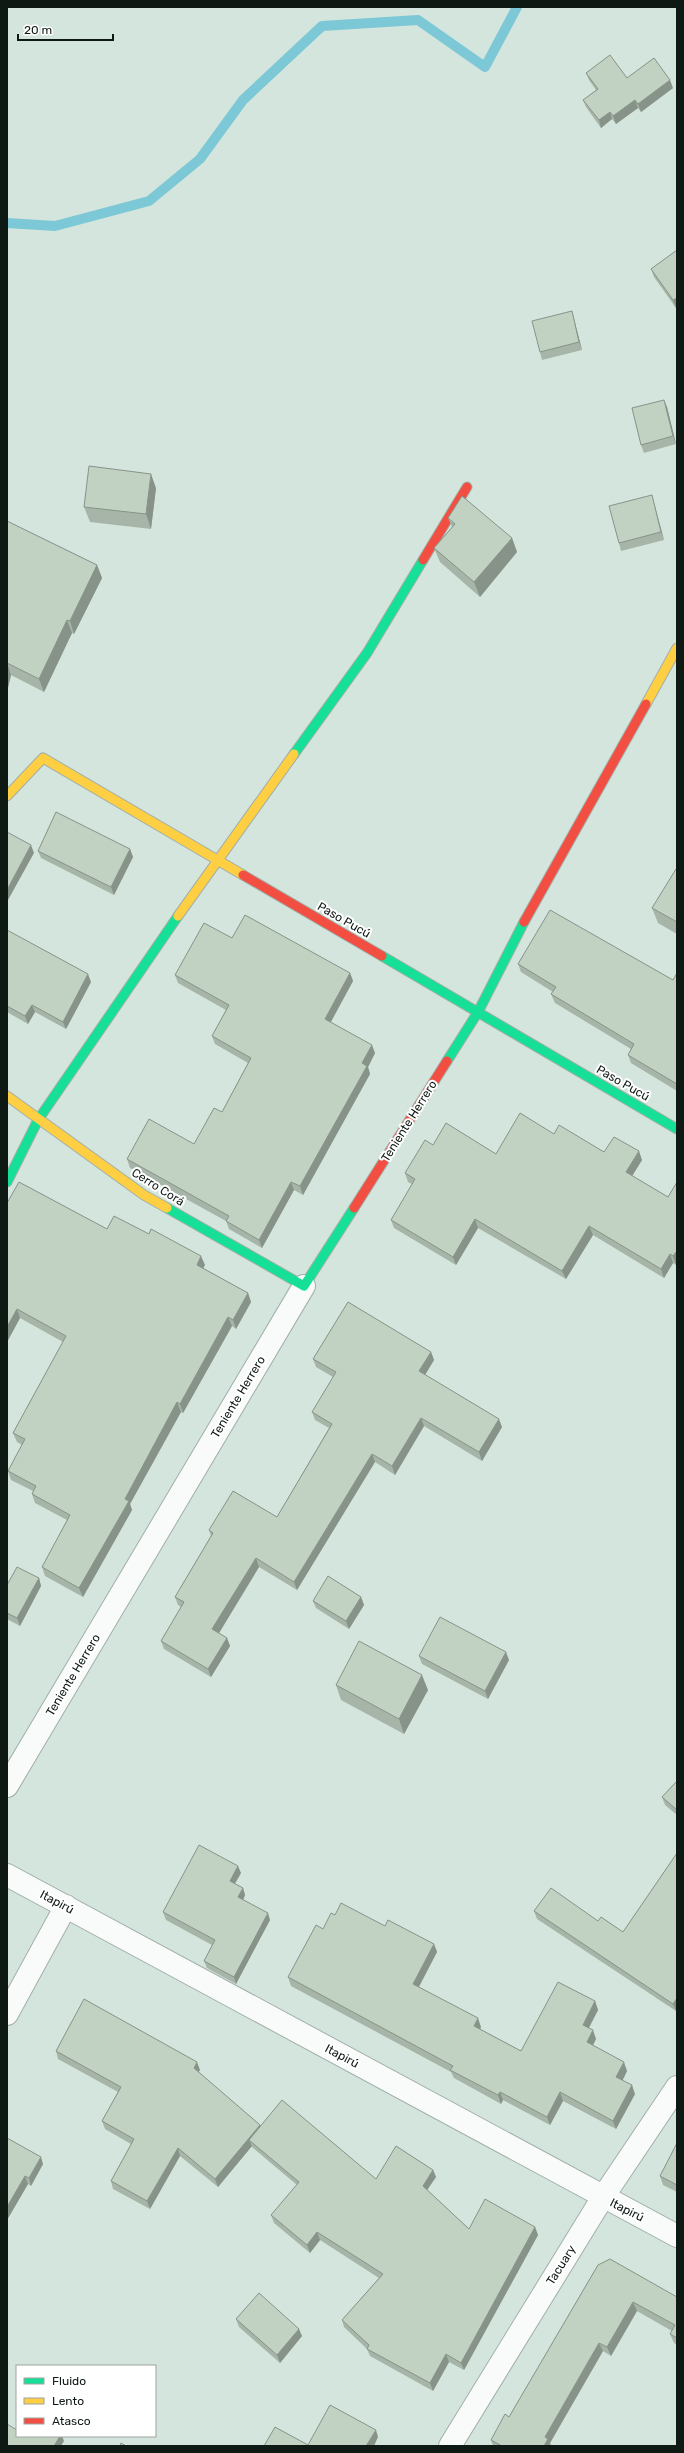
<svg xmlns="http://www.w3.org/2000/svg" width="684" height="2453" viewBox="0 0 684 2453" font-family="Rubik,sans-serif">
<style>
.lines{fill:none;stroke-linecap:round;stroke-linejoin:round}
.stream{stroke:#7cc8d6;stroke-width:10}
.street-casing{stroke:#a1afa8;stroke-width:24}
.fast-casing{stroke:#a1afa8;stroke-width:11}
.slow-casing{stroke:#a1afa8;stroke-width:11}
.jam-casing{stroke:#a1afa8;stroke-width:11}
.street{stroke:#f9fbfa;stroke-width:22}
.fast{stroke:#16e098;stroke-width:9}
.slow{stroke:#ffcf43;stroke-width:9}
.jam{stroke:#f24e42;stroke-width:9}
.wall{fill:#a6b5a7}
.shaded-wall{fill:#879388}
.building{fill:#c1d2c2;stroke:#879388}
.labels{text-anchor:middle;stroke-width:4;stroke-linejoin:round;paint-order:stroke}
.street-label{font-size:12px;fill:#0e1914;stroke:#fff}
</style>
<rect width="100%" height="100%" fill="#d4e5dd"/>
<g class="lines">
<path class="stream" d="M7,223L55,226L149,201L200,159L243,100L322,26L418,20L485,67L517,7"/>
<defs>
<path id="street" d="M7,1786L304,1286
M7,1875L677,2236
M7,2014L66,1906
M450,2446L603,2197L677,2087"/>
<path id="fast" d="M294,754L367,653L423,560
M382,956L677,1129
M447,1061L478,1012L524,922
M7,1182L38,1120L178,916
M167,1208L304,1286L354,1208"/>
<path id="slow" d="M646,704L677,648
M7,796L43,758L243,875
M178,916L294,754
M7,1096L144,1195L167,1208"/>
<path id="jam" d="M423,560L467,487
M243,875L382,956
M524,922L646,704
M354,1208L447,1061"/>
</defs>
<use href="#street" class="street-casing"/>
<use href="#fast" class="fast-casing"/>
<use href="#slow" class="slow-casing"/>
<use href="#jam" class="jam-casing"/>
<use href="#street" class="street"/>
<use href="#fast" class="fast"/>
<use href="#slow" class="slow"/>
<use href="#jam" class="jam"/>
</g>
<path class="wall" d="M586,73L627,78L673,88L641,112L638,108L616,124L612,119L601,128L586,107L583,100L596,90L589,80Z
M677,250V308H676L654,277L651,269Z
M572,311L574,319L582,350L542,360L540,352Z
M667,407L676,444L644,453L641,445Z
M156,488L151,529L90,522L84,507Z
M652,495L654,503L664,540L621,551L619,543Z
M448,518L512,538L517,552L480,597L440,562L434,548L452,527Z
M7,521L97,565L102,578L74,634L72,633L44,692L11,675L7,692Z
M130,849L133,857L114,895L41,858L38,851Z
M677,869V934L658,923L652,908Z
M7,930L91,982L66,1029L35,1012L28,1024L7,1012Z
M232,938L350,973L353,981L331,1022L375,1053L368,1067L370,1074L303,1195L294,1190L262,1248L229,1229L226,1221L130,1168L127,1159L194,1144L222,1112L248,1063L215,1044L212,1036L226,1010L178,983L175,975Z
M518,964L673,980L677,973V1091L631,1063L628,1055L631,1049L555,1003L551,994L553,992L521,972Z
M554,1134L604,1152L642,1160L632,1176L668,1197L677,1182V1263L676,1265L673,1263L664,1278L593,1235L566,1279L478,1228L456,1265L394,1228L391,1220L412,1184L408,1182L405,1173L433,1145L496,1154Z
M7,1203L107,1229L205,1265L203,1268L248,1293L251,1302L236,1329L232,1326L183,1413L181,1412L130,1504L132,1510L83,1597L45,1576L42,1567L67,1520L35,1503L32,1494L33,1491L11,1480L8,1471L22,1445L17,1442L13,1433L63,1342L20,1318L7,1342Z
M431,1352L434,1360L425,1375L502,1427L482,1461L424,1426L395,1475L375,1462L297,1590L259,1567L219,1633L227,1638L230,1646L211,1677L164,1649L161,1641L181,1607L178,1605L175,1597L211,1536L209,1530L277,1517L329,1428L315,1420L312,1412L333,1377L316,1367L313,1359Z
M39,1578L41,1586L20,1626L7,1619V1585Z
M361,1597L364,1605L349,1629L316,1608L313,1601Z
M419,1656L509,1660L488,1699L422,1664Z
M336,1685L428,1690L404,1734L341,1700Z
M677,1781V1815L665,1805L662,1797Z
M677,1853V2010L676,2011L537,1919L534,1911L598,1921L623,1932Z
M241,1873L235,1884L243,1888L245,1895L243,1900L270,1920L236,1984L207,1968L204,1961L212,1945L166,1920L163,1912Z
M385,1926L434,1944L437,1952L419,1987L481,2027L480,2029L521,2051L595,2001L598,2010L589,2028L596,2039L593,2045L627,2071L622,2080L635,2094L616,2129L563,2101L550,2125L503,2100L501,2104L454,2078L451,2072L291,1986L288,1977L323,1929Z
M56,2051L200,2070L198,2072L260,2125L261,2126L376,2179L433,2170L436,2177L427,2190L469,2229L535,2227L538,2235L464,2370L449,2362L433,2391L370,2356L367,2349L344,2327L342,2320L379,2278L320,2240L310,2253L274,2223L271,2215L297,2185L252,2147V2146L218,2187L180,2156L150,2209L113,2189L111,2181L131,2144L105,2129L102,2121L118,2092L58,2059Z
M7,2138L43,2164L31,2186L28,2184L7,2220Z
M677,2143V2192L663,2185L660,2176Z
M598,2265L677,2297V2345L674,2343L670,2334L672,2331L637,2311L611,2356L603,2351L550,2443L551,2446H493L491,2440L509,2417Z
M236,2319L302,2336L280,2363L239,2327Z"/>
<path class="shaded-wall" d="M670,80L673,88L641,112L638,104Z
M635,100L638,108L616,124L613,116Z
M610,112L612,119L601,128L599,120Z
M677,298V308H676L673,300Z
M572,311L574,319L582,350L579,342Z
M664,400L667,407L676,444L673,436Z
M151,474L156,488L151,529L146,514Z
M652,495L654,503L664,540L661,532Z
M512,538L517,552L480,597L474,582Z
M97,565L102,578L74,634L70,621Z
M67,620L72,633L44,692L39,679Z
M7,663L11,675L7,692Z
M31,845L34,853L8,900L7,896V890Z
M130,849L133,857L114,895L111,887Z
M350,973L353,981L328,1027L325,1019Z
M88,974L91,982L66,1029L63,1022Z
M32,1005L35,1012L28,1024L25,1016Z
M372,1045L375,1053L368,1067L370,1074L303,1195L300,1186L362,1063Z
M639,1151L642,1160L629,1181L626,1172Z
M291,1182L294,1190L262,1248L259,1240Z
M475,1219L478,1228L456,1265L453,1257Z
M589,1226L593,1235L566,1279L562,1271Z
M676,1252L677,1256V1263L676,1265L673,1256Z
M670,1254L673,1263L664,1278L661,1269Z
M201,1256L205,1265L200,1274L197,1265Z
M248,1293L251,1302L236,1329L233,1320Z
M17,1309L20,1318L7,1342V1327Z
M228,1317L232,1326L183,1413L180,1404Z
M431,1352L434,1360L422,1380L419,1371Z
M177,1402L181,1412L130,1504L132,1510L83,1597L79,1588L125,1499Z
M421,1418L424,1426L395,1475L392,1466Z
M499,1419L502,1427L482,1461L479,1452Z
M372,1454L375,1462L297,1590L294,1582Z
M256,1558L259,1567L216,1638L212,1629Z
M39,1578L41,1586L20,1626L17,1618Z
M361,1597L364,1605L349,1629L346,1621Z
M227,1638L230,1646L211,1677L208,1669Z
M506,1652L509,1660L488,1699L485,1691Z
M422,1675L428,1690L404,1734L399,1719Z
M238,1866L241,1873L232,1888L230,1881Z
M243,1888L245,1895L241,1905L238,1897Z
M268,1913L270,1920L236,1984L234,1977Z
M434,1944L437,1952L416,1992L413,1984Z
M677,1998V2010L676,2011L673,2004Z
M595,2001L598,2010L586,2033L583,2025Z
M478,2018L481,2027L477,2035L474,2026Z
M593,2030L596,2039L590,2051L587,2042Z
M197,2062L200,2070L196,2076L194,2068Z
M624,2062L627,2071L620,2086L616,2077Z
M632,2085L635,2094L616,2129L613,2121Z
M500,2092L503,2100L501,2104L498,2095Z
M560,2092L563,2101L550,2125L547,2117Z
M260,2125L263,2133L249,2140L252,2146L218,2187L215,2179Z
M178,2148L180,2156L150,2209L147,2201Z
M41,2157L43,2164L31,2186L29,2178Z
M433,2170L436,2177L425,2193L423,2186Z
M25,2176L28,2184L7,2220V2207Z
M535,2227L538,2235L464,2370L461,2363Z
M317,2232L320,2240L310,2253L307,2245Z
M633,2302L637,2311L611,2356L607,2347Z
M299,2329L302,2336L280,2363L277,2355Z
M599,2343L603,2351L550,2443L551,2446H544L545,2437Z
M446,2354L449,2362L433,2391L430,2383Z
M376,2430L378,2437L374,2446H366Z
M60,2436H62L64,2441L61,2446H54Z"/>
<path class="building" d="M610,55L627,78L654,58L670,80L638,104L635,100L613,116L610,112L599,120L583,100L598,89L586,73Z
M677,250V298L673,300L651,269Z
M572,311L579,342L540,352L532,321Z
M664,400L673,436L641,445L632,408Z
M89,466L151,474L146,514L84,507Z
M652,495L661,532L619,543L609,506Z
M462,496L512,538L474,582L434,548L455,524L448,518Z
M7,521L97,565L70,621L67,620L39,679L7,663Z
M56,812L130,849L111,887L38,851Z
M7,832L31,845L7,890Z
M676,869H677V922L652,908Z
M550,910L673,980L677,973V1084L628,1055L634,1044L551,994L556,987L518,964Z
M245,915L350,973L325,1019L372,1045L362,1063L367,1066L300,1186L291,1182L259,1240L226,1221L229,1216L127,1159L149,1119L194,1144L214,1108L222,1112L251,1058L212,1036L229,1005L175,975L204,923L232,938Z
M7,930L88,974L63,1022L32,1005L25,1016L7,1006Z
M520,1113L554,1134L559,1125L604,1152L614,1137L639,1151L626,1172L668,1197L677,1182V1253L676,1252L673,1256L670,1254L661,1269L589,1226L562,1271L475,1219L453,1257L391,1220L415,1179L405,1173L425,1140L433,1145L446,1123L496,1154Z
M19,1182L107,1229L114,1216L149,1234L151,1229L201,1256L197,1265L248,1293L233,1320L228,1317L180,1404L177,1402L125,1499L129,1501L79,1588L42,1567L70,1515L32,1494L36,1486L8,1471L25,1439L13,1433L66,1336L17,1309L7,1327V1203Z
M348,1302L431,1352L419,1371L499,1419L479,1452L421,1418L392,1466L372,1454L294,1582L256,1558L212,1629L227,1638L208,1669L161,1641L184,1602L175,1597L213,1533L209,1530L233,1491L277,1517L332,1424L312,1412L336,1372L313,1359Z
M17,1567L39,1578L17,1618L7,1613V1585Z
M328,1576L361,1597L346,1621L313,1601Z
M440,1617L506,1652L485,1691L419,1656Z
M359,1641L422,1675L399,1719L336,1685Z
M677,1781V1810L662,1797Z
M199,1845L238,1866L230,1881L243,1888L238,1897L268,1913L234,1977L204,1961L215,1940L163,1912Z
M677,1853V1998L673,2004L534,1911L551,1888L598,1921L601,1917L623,1932Z
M341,1903L385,1926L388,1920L434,1944L413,1984L478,2018L474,2026L521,2051L558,1982L595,2001L583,2025L593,2030L587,2042L624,2062L616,2077L632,2085L613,2121L560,2092L547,2117L500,2092L498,2095L450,2070L453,2066L288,1977L316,1925L323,1929L331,1913L335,1915Z
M84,1999L197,2062L194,2068L260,2125L215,2179L178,2148L147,2201L111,2181L134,2139L102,2121L121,2087L56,2051Z
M282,2100L376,2179L396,2146L433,2170L423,2186L469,2229L485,2199L535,2227L461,2363L446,2354L430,2383L367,2349L369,2345L342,2320L383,2274L317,2232L307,2245L271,2215L299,2182L249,2140Z
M7,2138L41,2157L29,2178L25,2176L7,2207Z
M677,2143V2185L660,2176Z
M610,2259L677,2297V2338L670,2334L675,2325L633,2302L607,2347L599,2343L545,2437L548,2439L544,2446H502L491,2440L505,2414L509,2417L598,2265Z
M259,2293L299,2329L277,2355L236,2319Z
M330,2405L376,2430L366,2446H264L275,2427L308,2445Z
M7,2424L17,2430V2436H60L54,2446H7Z
M121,2443L126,2446H120Z"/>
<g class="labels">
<g class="street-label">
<text transform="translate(344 920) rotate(30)" y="4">Paso Pucú</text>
<text transform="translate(623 1083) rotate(30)" y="4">Paso Pucú</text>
<text transform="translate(409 1121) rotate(-58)" y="4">Teniente Herrero</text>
<text transform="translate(158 1187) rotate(32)" y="4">Cerro Corá</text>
<text transform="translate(238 1397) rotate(-59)" y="4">Teniente Herrero</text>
<text transform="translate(73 1675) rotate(-59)" y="4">Teniente Herrero</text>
<text transform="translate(57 1902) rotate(28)" y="4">Itapirú</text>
<text transform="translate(342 2056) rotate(28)" y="4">Itapirú</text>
<text transform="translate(627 2210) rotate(27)" y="4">Itapirú</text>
<text transform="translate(561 2265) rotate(-58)" y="4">Tacuary</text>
</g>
</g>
<rect width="684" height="2453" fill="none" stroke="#0e1914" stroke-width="16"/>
<rect x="16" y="2365" width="140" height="72" fill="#ffffff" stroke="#9fa3a1"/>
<rect x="24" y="2378" width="20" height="6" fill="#16e098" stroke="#9fa3a1"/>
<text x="52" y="2385" font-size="12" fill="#0e1914">Fluido</text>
<rect x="24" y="2398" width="20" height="6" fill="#ffcf43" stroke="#9fa3a1"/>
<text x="52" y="2405" font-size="12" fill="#0e1914">Lento</text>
<rect x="24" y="2418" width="20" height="6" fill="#f24e42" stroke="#9fa3a1"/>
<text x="52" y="2425" font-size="12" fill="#0e1914">Atasco</text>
<path d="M18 34v6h95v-6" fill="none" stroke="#0e1914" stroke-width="2"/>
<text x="24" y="34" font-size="12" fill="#0e1914" stroke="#ffffff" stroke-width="3" paint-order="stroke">20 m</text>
</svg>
